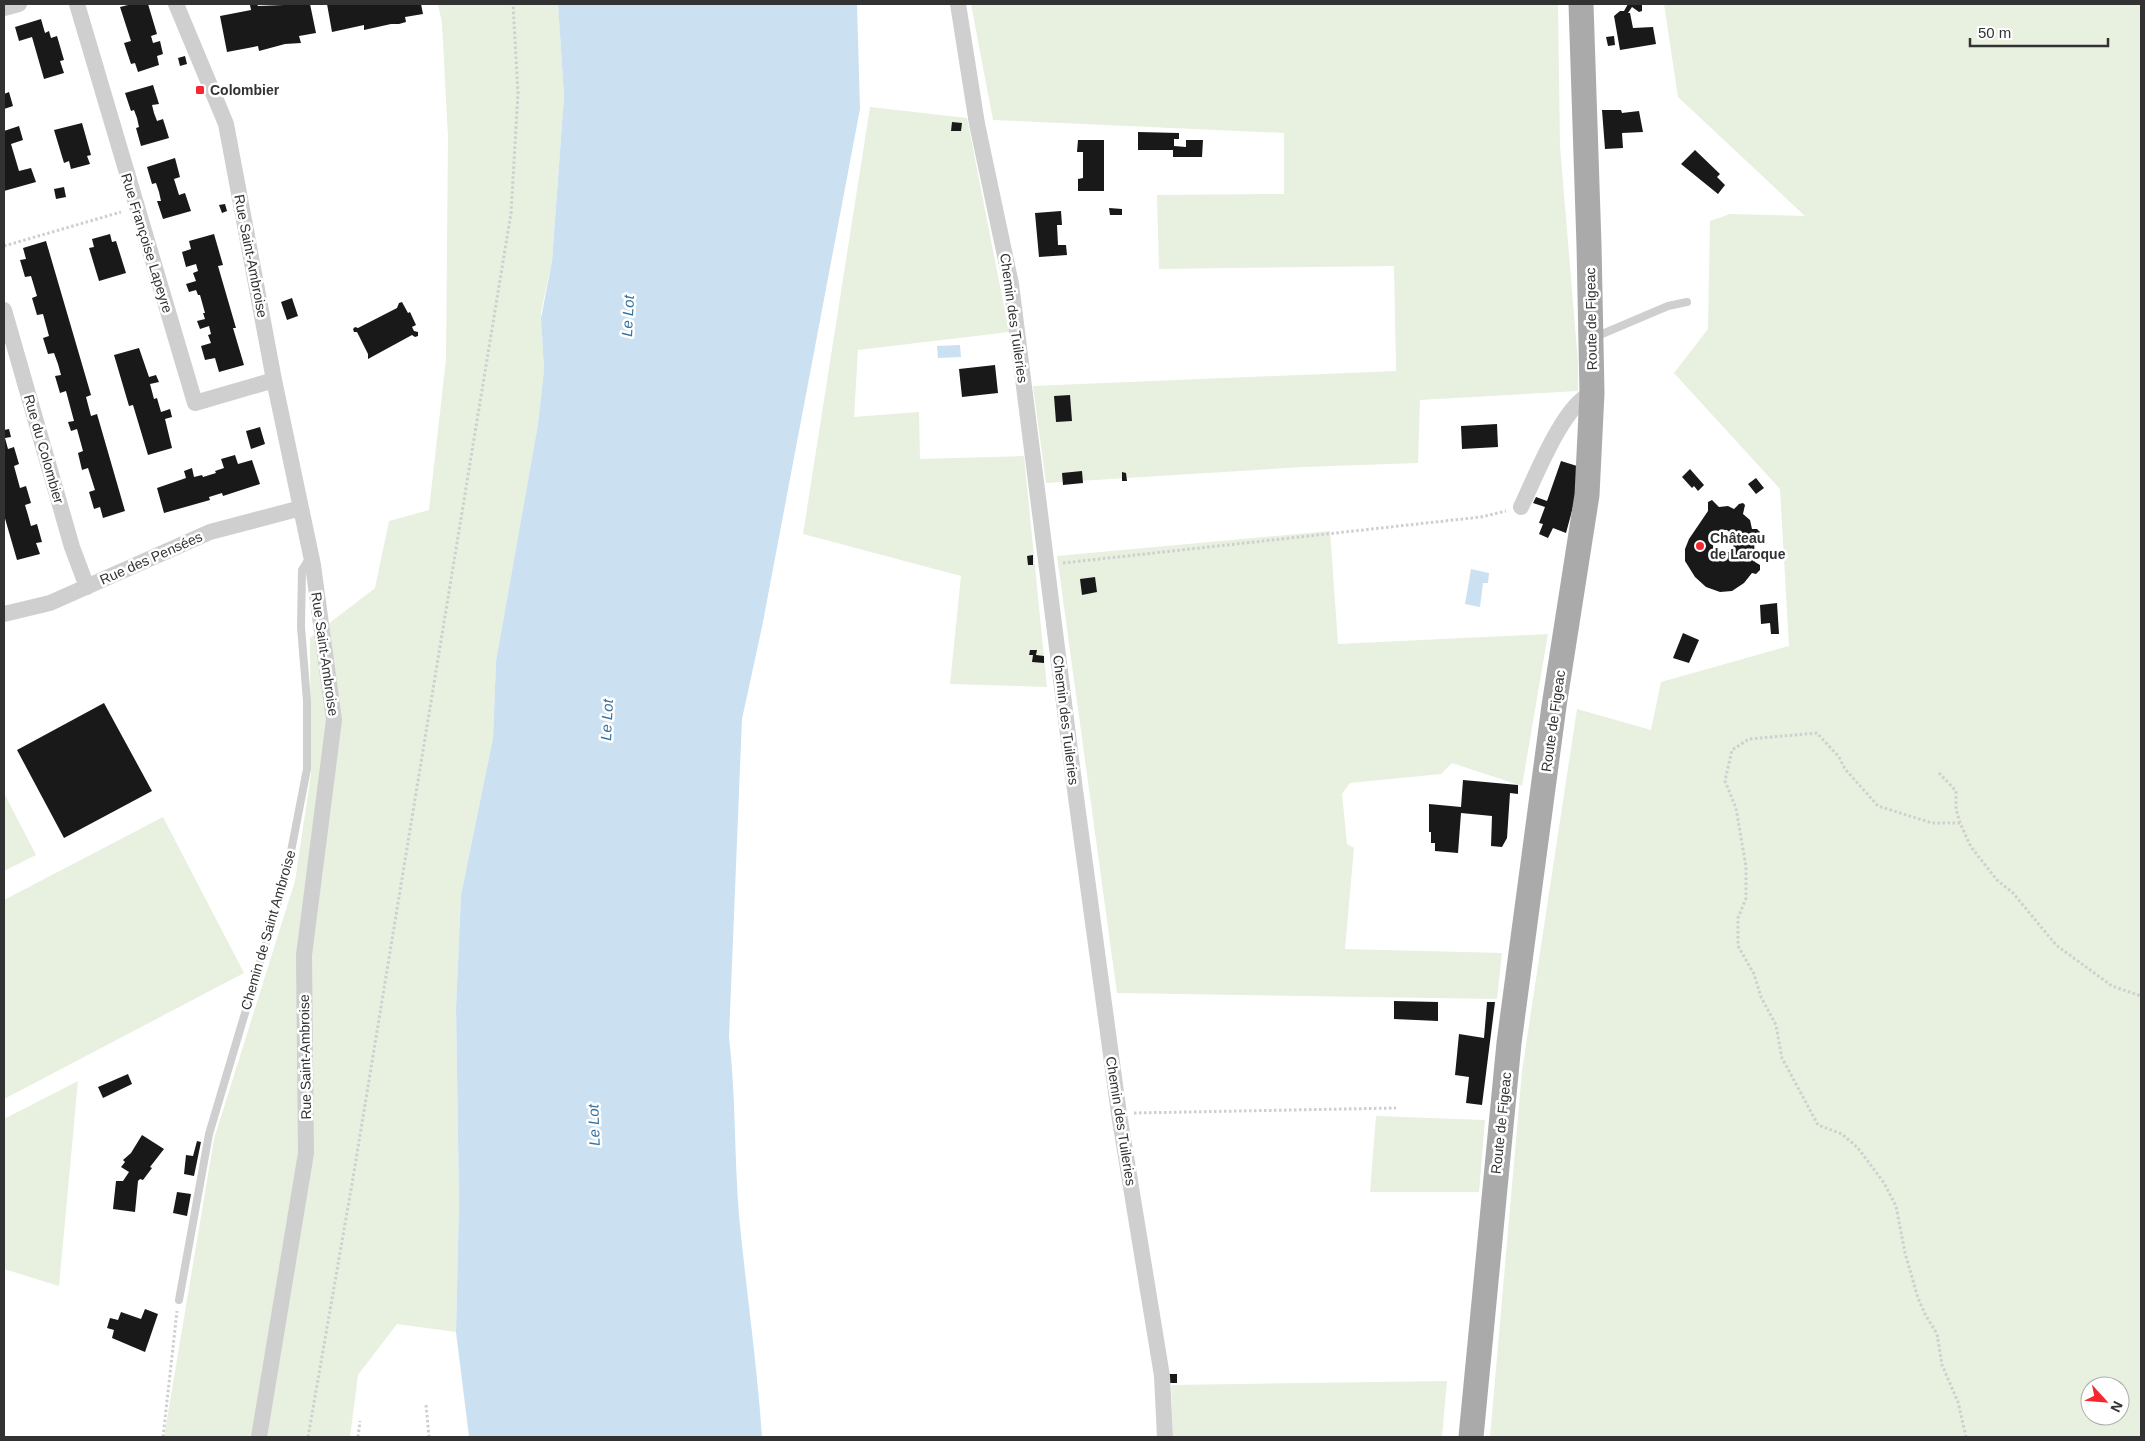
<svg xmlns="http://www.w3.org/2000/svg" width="2145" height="1441" viewBox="0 0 2145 1441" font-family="Helvetica,sans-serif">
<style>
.green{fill:#e8f0e0;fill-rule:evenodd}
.water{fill:#cbe1f1}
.building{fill:#191919;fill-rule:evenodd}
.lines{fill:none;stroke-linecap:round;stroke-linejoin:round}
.path{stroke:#cfcfcf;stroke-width:3;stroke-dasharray:2.5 2.5;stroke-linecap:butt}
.service{stroke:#cfcfcf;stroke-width:8}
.minor{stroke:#cfcfcf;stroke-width:16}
.primary{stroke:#aaa;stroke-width:25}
.poi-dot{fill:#f7272f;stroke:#fff;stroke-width:2}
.labels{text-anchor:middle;stroke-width:5;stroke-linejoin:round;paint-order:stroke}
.poi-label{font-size:14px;font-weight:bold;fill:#323232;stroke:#fff;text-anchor:start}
.street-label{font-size:14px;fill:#323232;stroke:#fff}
.water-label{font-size:15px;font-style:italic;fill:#36729f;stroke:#fff}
</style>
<rect width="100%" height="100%" fill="#fff"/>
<path class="green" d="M438,4H558L564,96L552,261L541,312L544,369L538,424L496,661L493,738L461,895L456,1008L459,1203L456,1332L397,1324L358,1375L350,1437H164L214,1139L295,881L311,774L310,638L375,588L389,521L429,510L446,359L448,137L442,23Z
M971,4H1558L1560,146L1578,362V391L1420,400L1418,463L1303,467L1046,483L1033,386L1396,371L1394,266L1159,269L1157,195L1284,194V133L993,120Z
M1664,4H2141V1437H1490L1522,1071L1577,709L1651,730L1661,682L1789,646L1780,489L1674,373L1708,329L1710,221L1730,214L1805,216L1678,97ZM2090,1386H2120V1416H2090Z
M870,107L967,118L1009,332L858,350L854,417L919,412L920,459L1024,456L1047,687L950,684L961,576L803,534Z
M1330,531L1338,644L1548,634L1522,786L1452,763L1441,774L1350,783L1342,794L1347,844L1354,848L1345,949L1502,953L1497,999L1117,993L1057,556Z
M4,793L36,855L4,871Z
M163,817L244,973L4,1099V900Z
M78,1081L59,1286L4,1269V1119Z
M1376,1116L1485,1120L1479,1192H1370Z
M1447,1381L1442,1437H1173L1171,1385Z"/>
<path class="water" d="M558,4H857L860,109L762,627L742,719L729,1037C736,1096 734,1156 739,1215C746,1289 757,1363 762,1437H469L456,1332L459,1203L456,1008L461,895L493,738L496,661L538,424L544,369L541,318L552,261L564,96Z
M960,345L961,357L938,358L937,346Z
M1471,569L1489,573L1488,583H1483L1480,607L1465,604Z"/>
<path class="building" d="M132,4H148L157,34L151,36L153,43L160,41L163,54L157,56L159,65L138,72L135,63L131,64L124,43L131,41L120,7Z
M257,4L258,6L310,4L316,33L299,36L301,43L285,44L259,51L258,46L227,52L220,16L251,10L250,5Z
M327,4H421L423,14L405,17L406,22L399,24H391L364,30V25L332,32Z
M1628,4H1642V11L1639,12L1632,7L1628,13H1630L1633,28L1653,27L1656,44L1620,50L1614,16L1620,11H1624Z
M41,19L45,33L49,31L51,38L57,36L64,60L60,61L64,73L44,79L32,37L19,41L15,27Z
M1614,36L1615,45L1608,46L1606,37Z
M185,56L187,64L180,66L178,58Z
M153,85L159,104L152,105L154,113L157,121L163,119L169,138L141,146L136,128L139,127L137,118L134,110L131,111L125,93Z
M9,92L13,106L4,109V94Z
M1602,110H1621L1622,113L1639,111L1643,132L1622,133L1623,148L1605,149Z
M952,122L962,123L961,131H951Z
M82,123L91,155L87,156L90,164L71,169L69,161L64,163L54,130Z
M19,126L23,140L11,144L19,171L31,168L36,182L4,191V131Z
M1138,132L1179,133V139H1174V146L1186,147V140H1203L1202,157H1173V150H1138Z
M1078,140H1104V191H1078V179L1083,178V152H1077Z
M1695,150L1720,174L1717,177L1725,185L1718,194L1681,164Z
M175,158L180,177L174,179L179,195L185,193L191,211L163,219L157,201H161L159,192L156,183L152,184L147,167Z
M64,187L66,197L56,199L54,189Z
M225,204L227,211L222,213L219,205Z
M1109,208L1122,209V215H1110Z
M1061,211L1062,225H1057L1058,245H1066L1067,255L1039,257L1035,213Z
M110,234L112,242L116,241L126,273L99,281L89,248L94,247L92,239Z
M214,234L223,265L218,266L236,328H233L244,365L219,372L215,358L205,360L201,346L211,343L208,335L211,334L209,326L200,329L197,321L205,319L203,313H205L200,295H198L196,290L189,292L186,284L196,281L193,273L198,271L196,264L186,267L182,252L191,249L189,241Z
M46,241L91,395L86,397L91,416L97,414L125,511L103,518L100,507L94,509L89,492L95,490L88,468L82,470L78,453L83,451L77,429L71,431L68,422L74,421L66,391L60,393L55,376L61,375L58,364L54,353L48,354L43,338L49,336L43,314L37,315L32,298L37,296L31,276L25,277L20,260L26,259L23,248Z
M292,298L298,316L287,320L281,302Z
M402,302L408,313L410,312L416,325L412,327L414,331L418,332V336L415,337L412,335L368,359V354L357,332H354L353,329L355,327L358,328L397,308L399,303Z
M139,348L149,377L156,375L159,382L150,384L154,399L157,398L161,412L170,409L172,417L165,419L172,448L148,455L133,405L129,406L114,355Z
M995,365L998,393L962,397L959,369Z
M1070,395L1072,421L1056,422L1054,396Z
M1497,424L1498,447L1462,449L1461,426Z
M260,427L265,444L251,449L246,431Z
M9,429L11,437L5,438L8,449L14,447L19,464L14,466L20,488L26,486L31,503L25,505L28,515L31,526L37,524L42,542L36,543L40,554L17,560L4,515V430Z
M235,455L238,464L252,460L260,484L223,496L222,493L209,497L210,500L164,513L157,488L186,478L184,471L192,468L194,477L202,475L203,477L216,473L215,471L224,468L221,459Z
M1561,461L1577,466L1576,496L1566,533L1553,528L1548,538L1539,534L1543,524L1539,523L1545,507L1533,503L1536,497L1547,501Z
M1690,469L1704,485L1698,491L1694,486L1692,488L1682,477Z
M1082,471L1083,483L1063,485L1062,473Z
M1122,472L1126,473L1127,481H1122Z
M1756,478L1764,488L1756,494L1748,484Z
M1712,500L1719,507L1728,506L1734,509L1739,504L1743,503L1745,505L1743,514L1750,520L1752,529H1757L1760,532L1759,537L1754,539L1755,562L1760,565V570L1756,574L1752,573L1744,583L1732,591L1720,592L1706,587L1695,577L1685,561V549L1689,539L1708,511V502ZM1722,530H1727L1734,536L1733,552H1723L1720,557L1714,556L1712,534Z
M1033,555V565H1028L1027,556Z
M1095,577L1097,592L1082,595L1080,579Z
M1777,603L1779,634H1771L1770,623L1761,624L1760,605Z
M1683,633L1699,640L1689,663L1673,658Z
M1030,650H1037L1036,655L1044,656V663L1032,662L1033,655H1029Z
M104,703L152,791L64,838L17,750Z
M1463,780L1518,785V794L1510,793L1507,838L1502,847L1491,846L1492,816L1461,813L1458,853L1435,851V843H1431V832H1429V804L1461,807Z
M1394,1001L1438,1002V1021L1394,1019Z
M1487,1002H1495L1482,1105L1466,1103L1469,1077L1455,1075L1459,1034L1484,1038Z
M128,1074L132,1084L103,1098L98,1087Z
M142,1135L164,1149L150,1167L152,1168L143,1180L140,1179L138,1181L135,1212L113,1209L116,1181H123L129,1172L121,1167L125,1162L123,1160L131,1153Z
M197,1141L201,1142L194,1176L184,1174L186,1155L193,1156Z
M177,1192L191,1194L187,1216L173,1213Z
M145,1309L158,1314L145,1352L112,1338L114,1330L107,1328L110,1318L118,1320L121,1312L141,1319Z
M1167,1374H1177V1383H1168Z"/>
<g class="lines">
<path class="path" d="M4,246L121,212
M1063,563L1481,517L1506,511
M1939,773L1956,791V809L1960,823L1971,847L1997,880L2013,893L2056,945L2112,986L2141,996
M1960,823H1932L1878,806L1845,769L1839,757L1817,733L1749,739L1732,750L1725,781L1736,808L1746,867V898L1738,918V946L1754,974L1761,997L1776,1025L1782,1058L1818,1125L1842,1134L1858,1148L1884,1183L1896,1206L1905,1253L1918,1298L1925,1314L1937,1334L1942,1365L1958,1402L1966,1437
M1134,1113L1396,1108
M426,1405L429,1437
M163,1437L177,1311
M308,1437L353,1178L511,213L518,93L513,4
M358,1437L360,1421"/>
<path class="service" d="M1595,337L1668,306L1687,302
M179,1300L209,1134L287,872L307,769V701L301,627L302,570L309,559"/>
<path class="minor" d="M77,4L195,403L274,380
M176,4L226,124L274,380L313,565L334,720L304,955L306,1153L259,1437
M958,4L977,124L1011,284L1075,790L1119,1114L1162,1376L1165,1437
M4,8L19,4
M4,310L72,547L87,587
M1521,507C1535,478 1563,405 1592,393
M4,614L50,603L210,532L301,508"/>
<path class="primary" d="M1471,1437L1509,1043L1554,706L1587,495L1592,393L1589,245L1581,4"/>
</g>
<g class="poi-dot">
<rect x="195" y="85" width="10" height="10" rx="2.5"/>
<circle cx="1700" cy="546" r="5"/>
</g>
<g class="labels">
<g class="poi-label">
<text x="210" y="95">Colombier</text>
<text x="1710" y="543">Château<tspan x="1710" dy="16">de Laroque</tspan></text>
</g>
<g class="street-label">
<text transform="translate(147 243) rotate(73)" y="5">Rue Françoise Lapeyre</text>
<text transform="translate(251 256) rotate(79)" y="5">Rue Saint-Ambroise</text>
<text transform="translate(1014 318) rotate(82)" y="5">Chemin des Tuileries</text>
<text transform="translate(1591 319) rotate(-91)" y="5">Route de Figeac</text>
<text transform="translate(44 449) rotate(74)" y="5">Rue du Colombier</text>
<text transform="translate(151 558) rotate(-24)" y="5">Rue des Pensées</text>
<text transform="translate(325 654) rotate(82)" y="5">Rue Saint-Ambroise</text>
<text transform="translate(1066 720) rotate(83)" y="5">Chemin des Tuileries</text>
<text transform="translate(1553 721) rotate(-82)" y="5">Route de Figeac</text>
<text transform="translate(268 930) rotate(-74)" y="5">Chemin de Saint Ambroise</text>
<text transform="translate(305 1057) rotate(-91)" y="5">Rue Saint-Ambroise</text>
<text transform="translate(1121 1121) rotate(81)" y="5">Chemin des Tuileries</text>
<text transform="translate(1501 1123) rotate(-84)" y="5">Route de Figeac</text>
</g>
<g class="water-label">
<text transform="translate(628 316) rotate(-87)" y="5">Le Lot</text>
<text transform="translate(607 720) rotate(-87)" y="5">Le Lot</text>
<text transform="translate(594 1125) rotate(-92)" y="5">Le Lot</text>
</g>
</g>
<rect width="2145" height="1441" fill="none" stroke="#323232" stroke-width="10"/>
<g transform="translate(2105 1401) rotate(116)"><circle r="24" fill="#ffffff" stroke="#adadad"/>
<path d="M0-4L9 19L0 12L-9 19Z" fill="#f7272f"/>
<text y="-8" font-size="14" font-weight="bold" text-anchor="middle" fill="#323232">N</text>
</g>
<path d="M1970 38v8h138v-8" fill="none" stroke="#323232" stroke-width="2.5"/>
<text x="1978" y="38" font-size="15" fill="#323232" stroke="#ffffff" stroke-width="4" paint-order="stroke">50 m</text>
</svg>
